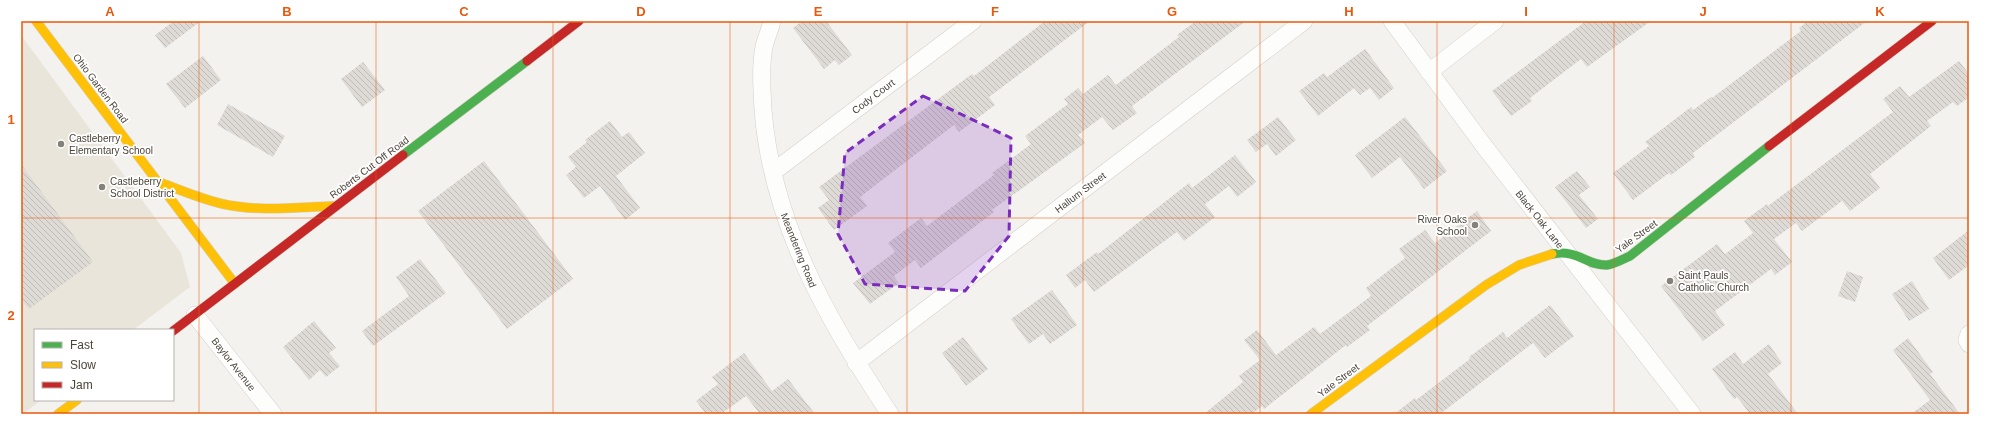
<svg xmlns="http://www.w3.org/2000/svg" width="1990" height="435" viewBox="0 0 1990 435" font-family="Arial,sans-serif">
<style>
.education{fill:#eae5da}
.building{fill:url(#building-back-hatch)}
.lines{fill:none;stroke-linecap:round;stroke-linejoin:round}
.street-casing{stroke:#d2d0cb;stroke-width:18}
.fast-casing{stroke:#d3cfc5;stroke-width:10}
.slow-casing{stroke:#d3cfc5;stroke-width:10}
.jam-casing{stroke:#d3cfc5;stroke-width:10}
.street{stroke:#fdfdfc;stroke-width:17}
.fast{stroke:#4caf50;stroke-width:9}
.slow{stroke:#ffc107;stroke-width:9}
.jam{stroke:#c62828;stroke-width:9}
.marked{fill:#7b2cbf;fill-opacity:0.2;stroke:#7b2cbf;stroke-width:3;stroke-dasharray:8 5;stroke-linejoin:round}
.grid{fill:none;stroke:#e8590c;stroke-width:1;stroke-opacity:0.55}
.poi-dot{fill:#868178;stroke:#fff;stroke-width:1.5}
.labels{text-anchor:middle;stroke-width:3.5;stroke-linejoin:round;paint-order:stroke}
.street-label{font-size:10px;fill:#4b4439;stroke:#fff}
.poi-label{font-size:10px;fill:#4b4439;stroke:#fff;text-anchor:start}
.neatline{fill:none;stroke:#e8590c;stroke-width:1.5}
.grid-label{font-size:13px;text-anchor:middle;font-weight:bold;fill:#e8590c}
</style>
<defs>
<pattern id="building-back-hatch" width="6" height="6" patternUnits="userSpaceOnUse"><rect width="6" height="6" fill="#dedbd6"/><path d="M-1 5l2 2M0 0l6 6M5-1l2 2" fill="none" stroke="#c0bdb8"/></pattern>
</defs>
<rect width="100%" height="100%" fill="#f4f2ee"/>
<path class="education" d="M21,35L181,253L190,287L133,330H35V400H41L23,414H21Z"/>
<path class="building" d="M174,21H201L165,48L155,35Z
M802,21H826L852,55L839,65L835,60L824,69L793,28Z
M1045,21H1090L989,97L995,105L959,132L954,125L860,197L867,206L834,230L818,208L829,200L819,187L972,74L974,76Z
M1196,21H1246L1132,106L1137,113L1113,130L1102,117L1078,135L1085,143L992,210L994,212L921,268L915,260L894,276L899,283L870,304L853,283L895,252L888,243L921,218L927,226L994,175L992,173L1031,144L1025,136L1068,104L1064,99L1078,88L1083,94L1108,75L1116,85L1179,37L1177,35Z
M1586,21H1651L1587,67L1581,59L1530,98L1532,101L1511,116L1492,91Z
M1808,21H1867L1693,153L1695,157L1671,175L1669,173L1633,200L1613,173L1649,146L1645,142L1691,107L1693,110L1711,97L1712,98L1801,31L1799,28Z
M1365,49L1394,88L1379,100L1370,88L1360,95L1354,88L1318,116L1299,91L1324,73L1327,77Z
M203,56L221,80L185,108L166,84Z
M1959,61L1969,74V97L1957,106L1953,102L1927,121L1931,126L1870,174L1880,188L1850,211L1842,201L1802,231L1796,223L1774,239L1792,262L1775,275L1771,269L1715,311L1725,325L1703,341L1661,286L1717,244L1725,254L1753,233L1744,221L1767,204L1768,206L1893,112L1883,99L1900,86L1909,97Z
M363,62L385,90L362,107L341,79Z
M228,104L285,136L273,157L217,125Z
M1278,117L1296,140L1276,156L1267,144L1256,152L1247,140Z
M1405,117L1447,171L1424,189L1400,157L1372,178L1355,155Z
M610,121L622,137L629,132L645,153L616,176L640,208L625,220L600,186L584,198L566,175L576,167L568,157L587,142L585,140Z
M1235,155L1256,182L1237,197L1229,186L1205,204L1215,217L1184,241L1177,232L1094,292L1085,280L1075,288L1066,275L1097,252L1098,254L1189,183L1192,188Z
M484,161L573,279L507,329L418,211Z
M21,164L93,262L29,309L21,299Z
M1577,171L1590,187L1579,195L1598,219L1586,228L1555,187Z
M1477,211L1491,231L1367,326L1370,330L1347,347L1346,345L1264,409L1262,406L1252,414H1204L1243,382L1239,376L1260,360L1244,340L1257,330L1276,355L1314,327L1320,334L1371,296L1366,288L1405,258L1399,249L1425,230L1435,243Z
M1969,230V265L1949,280L1933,258Z
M420,259L446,293L373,346L362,331L409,296L396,277Z
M1847,271L1863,277L1855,302L1838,296Z
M1912,281L1929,309L1909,321L1892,294Z
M1052,290L1077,325L1050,344L1043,334L1029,344L1011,319Z
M1550,305L1574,336L1545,358L1533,343L1440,414H1394L1415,398L1416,400L1470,359L1469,357L1503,332L1507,338Z
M314,321L336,348L329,353L340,366L326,377L320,370L309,380L283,347Z
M963,337L988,369L966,386L942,353Z
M1908,338L1933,372L1930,374L1960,414H1911L1930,400L1893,350Z
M1769,344L1782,363L1768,374L1798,414H1750L1737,397L1734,399L1712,369L1735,352L1743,364Z
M744,353L772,391L788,379L815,414H760L746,396L721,414H706L696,401L718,384L712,377Z"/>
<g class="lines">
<defs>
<path id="street" d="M772,21C770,30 766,38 764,47C760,67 762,90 763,110C772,224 828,321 890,414
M1392,21L1484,146L1692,414
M1429,72L1495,21
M773,172L973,21
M195,315L273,414
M1969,334L1967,340L1969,344
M856,363L1304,21"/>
<path id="fast" d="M403,155L527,61
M1552,254C1578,249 1587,266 1607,265C1615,264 1623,259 1630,256L1769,146"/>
<path id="slow" d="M36,21L235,284
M159,182C180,190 201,199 223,204C259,212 297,207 334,206
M58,414L77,400
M1311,414L1486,285L1519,265L1552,254"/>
<path id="jam" d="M527,61L579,21
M1769,146L1932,21
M173,331L403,155"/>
</defs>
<use href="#street" class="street-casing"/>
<use href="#fast" class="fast-casing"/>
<use href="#slow" class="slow-casing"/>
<use href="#jam" class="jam-casing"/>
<use href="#street" class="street"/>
<use href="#fast" class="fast"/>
<use href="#slow" class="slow"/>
<use href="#jam" class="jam"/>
</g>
<path class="marked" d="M923,96L1011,138L1009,236L965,291L865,284L838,234L845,153Z"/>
<path class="grid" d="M199,21V414M376,21V414M553,21V414M730,21V414M907,21V414M1083,21V414M1260,21V414M1437,21V414M1614,21V414M1791,21V414M21,218H1969"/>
<g class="poi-dot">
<circle cx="61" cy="144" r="4"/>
<circle cx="102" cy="187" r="4"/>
<circle cx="1475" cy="225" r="4"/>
<circle cx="1670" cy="281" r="4"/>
</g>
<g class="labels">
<g class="street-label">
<text transform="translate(101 88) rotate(53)" y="4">Ohio Garden Road</text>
<text transform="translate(873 96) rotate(-37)" y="4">Cody Court</text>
<text transform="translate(369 167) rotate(-37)" y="4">Roberts Cut Off Road</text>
<text transform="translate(1080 192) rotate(-37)" y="4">Hallum Street</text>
<text transform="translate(1540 219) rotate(52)" y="4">Black Oak Lane</text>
<text transform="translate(1636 236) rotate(-36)" y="4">Yale Street</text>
<text transform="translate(799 250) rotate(68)" y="4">Meandering Road</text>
<text transform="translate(234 364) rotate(52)" y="4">Baylor Avenue</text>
<text transform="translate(1338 380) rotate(-37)" y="4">Yale Street</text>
</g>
<g class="poi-label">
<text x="69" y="142">Castleberry<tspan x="69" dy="12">Elementary School</tspan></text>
<text x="110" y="185">Castleberry<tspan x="110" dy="12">School District</tspan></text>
<text x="1467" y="223" text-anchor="end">River Oaks<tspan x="1467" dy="12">School</tspan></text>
<text x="1678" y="279">Saint Pauls<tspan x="1678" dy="12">Catholic Church</tspan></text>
</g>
</g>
<rect width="1990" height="435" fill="none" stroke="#ffffff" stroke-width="44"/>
<rect x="34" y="329" width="140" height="72" fill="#ffffff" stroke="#b7b4b0"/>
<rect x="42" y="342" width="20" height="6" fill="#4caf50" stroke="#b7b4b0"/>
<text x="70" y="349" font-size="12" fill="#4b4439">Fast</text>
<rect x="42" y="362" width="20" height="6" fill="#ffc107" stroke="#b7b4b0"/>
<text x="70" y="369" font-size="12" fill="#4b4439">Slow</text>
<rect x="42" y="382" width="20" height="6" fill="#c62828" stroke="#b7b4b0"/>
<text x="70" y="389" font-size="12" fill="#4b4439">Jam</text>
<rect x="22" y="22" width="1946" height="391" class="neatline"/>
<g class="grid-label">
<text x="110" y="16">A</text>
<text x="287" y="16">B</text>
<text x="464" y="16">C</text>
<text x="641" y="16">D</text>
<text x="818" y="16">E</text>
<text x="995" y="16">F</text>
<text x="1172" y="16">G</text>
<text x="1349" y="16">H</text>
<text x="1526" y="16">I</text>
<text x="1703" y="16">J</text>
<text x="1880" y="16">K</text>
<text x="11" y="124">1</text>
<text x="11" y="320">2</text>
</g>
</svg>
